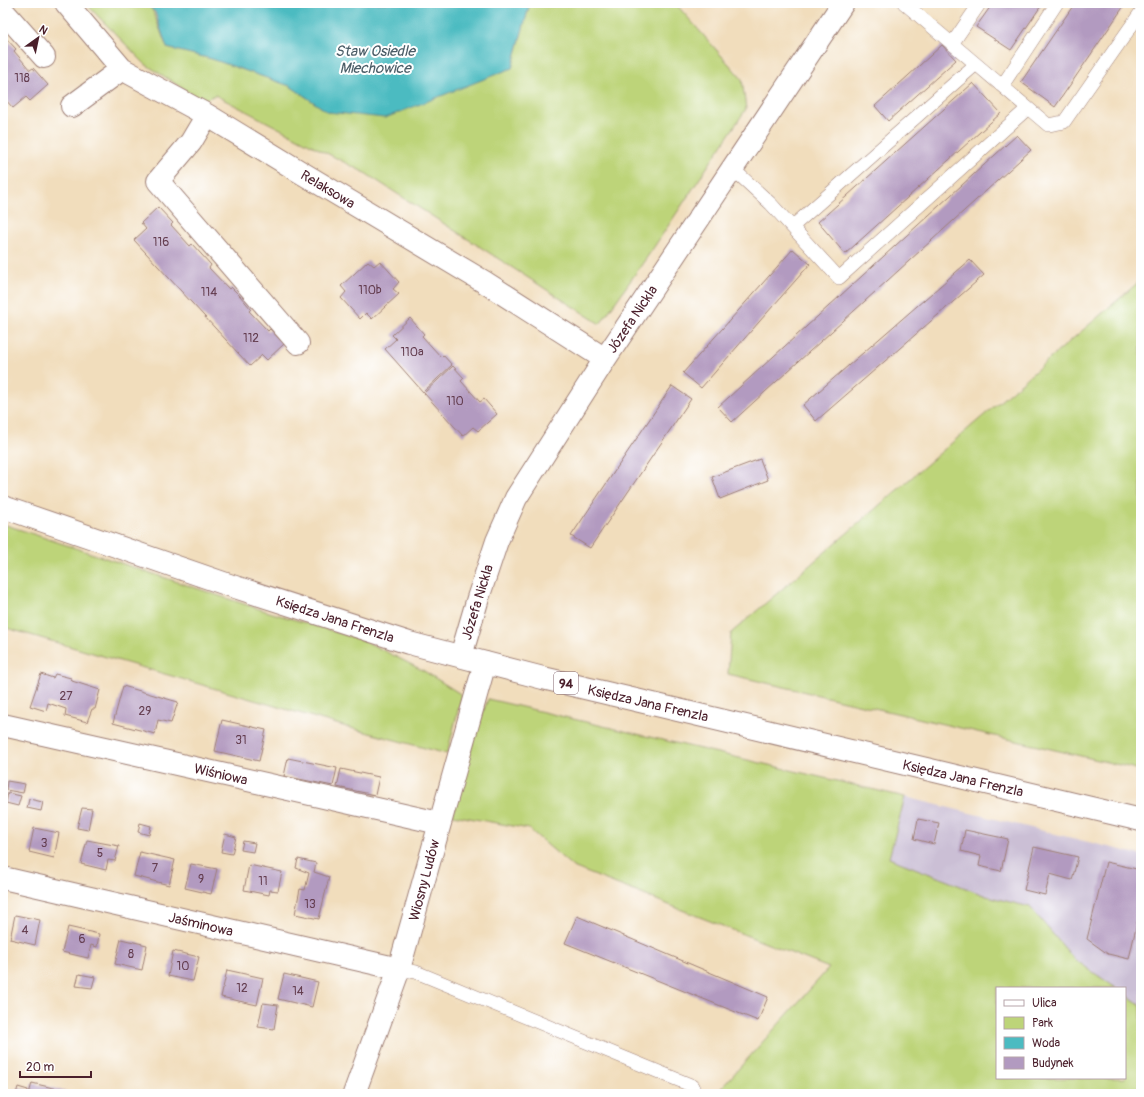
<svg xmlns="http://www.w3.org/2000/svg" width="1144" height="1097" viewBox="0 0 1144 1097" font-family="Pangolin,sans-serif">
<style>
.industrial{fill:#cbbfd5}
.green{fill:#bdd479;stroke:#847a52}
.water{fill:#4cbbc1;stroke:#4b6d76}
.building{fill:#b29ac0}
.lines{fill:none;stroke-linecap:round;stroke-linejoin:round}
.service-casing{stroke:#9e7e74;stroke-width:14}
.minor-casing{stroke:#9e7e74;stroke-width:24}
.primary-casing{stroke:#9e7e74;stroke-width:24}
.service{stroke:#fff;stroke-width:13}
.minor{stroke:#fff;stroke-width:22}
.primary{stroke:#fff;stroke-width:22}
.labels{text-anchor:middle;stroke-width:4;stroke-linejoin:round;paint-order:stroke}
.number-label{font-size:12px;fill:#643e50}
.shield{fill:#fff;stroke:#80626b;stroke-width:1}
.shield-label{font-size:13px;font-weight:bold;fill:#4a1f2b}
.street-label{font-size:14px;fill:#4a1f2b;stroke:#fff}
.water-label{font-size:15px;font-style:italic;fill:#4b5d67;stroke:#fff}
</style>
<rect width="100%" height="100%" fill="#fff"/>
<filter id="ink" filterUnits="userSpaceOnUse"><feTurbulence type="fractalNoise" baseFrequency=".025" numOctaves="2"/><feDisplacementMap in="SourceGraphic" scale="8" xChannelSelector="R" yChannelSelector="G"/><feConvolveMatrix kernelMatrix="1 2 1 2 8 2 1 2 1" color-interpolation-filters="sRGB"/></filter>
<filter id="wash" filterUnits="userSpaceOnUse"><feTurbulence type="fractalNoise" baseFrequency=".012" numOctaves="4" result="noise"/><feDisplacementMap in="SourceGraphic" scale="16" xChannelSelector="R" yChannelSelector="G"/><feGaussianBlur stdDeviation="0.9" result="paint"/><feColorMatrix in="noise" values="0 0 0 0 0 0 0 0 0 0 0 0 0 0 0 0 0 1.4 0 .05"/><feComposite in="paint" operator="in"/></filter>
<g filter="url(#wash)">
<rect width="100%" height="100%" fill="#f1ddbc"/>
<path class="industrial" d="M905,797L1141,855V1005L1125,994V988H1116L1074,959L1030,907L986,896L889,858Z"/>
<path class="green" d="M92,3H145L152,9L167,48L212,59L290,86L328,112L512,68L530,3H675L742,79L746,109L652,250L600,324L365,173L215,95L202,101L145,64L90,8Z
M1141,280V770L728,674L731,633Z
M3,524L256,608L365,641L424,671L462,695L447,754L347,727L3,627Z
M488,699L905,797L889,858L986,896L1030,907L1074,959L1116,988H997V1078H1125V994L1141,1005V1094H716L829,968L573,867L529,829L453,815L476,731Z"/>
<path class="water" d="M145,3H530L512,68L385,118L328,112L290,86L212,59L167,48L155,12Z"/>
<g id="blocks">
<path class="building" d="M993,3H1043L1011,50L976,27Z
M1075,3H1126L1055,107L1021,82Z
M3,35L16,49L14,51L30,70L33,68L48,85L30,101L26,97L13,108L3,97Z
M942,45L956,60L888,121L875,106Z
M973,83L1001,113L845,254L818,222Z
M1017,135L1031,150L732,422L718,407Z
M158,207L173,223L171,225L190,246L192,244L211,265L209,268L229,289L231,287L240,296L251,309L249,311L268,331L270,329L284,344L267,360L262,355L250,366L134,240L146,229L141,223Z
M793,249L810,264L701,388L683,373Z
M970,260L984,275L816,421L803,405Z
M368,261L374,266L380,261L399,282L393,289L399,294L372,319L366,313L360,319L341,298L346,292L341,286Z
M410,318L424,334L422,336L441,357L443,355L452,365L423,392L385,349L396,339L392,335Z
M453,366L464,378L461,381L480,402L484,399L497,414L478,431L473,427L463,436L424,393Z
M672,386L691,399L590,548L571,536Z
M760,459L768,480L720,499L712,477Z
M41,674L53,678L55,674L71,678L72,681L100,690L95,709H92L87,722L65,716L66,709L48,703L46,711L30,706Z
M123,686L178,702L171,723L158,720L155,734L113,723Z
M222,720L266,730L259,761L215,751Z
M288,758L337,768L333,786L284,776Z
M341,769L379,777L375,795L337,787Z
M7,781L25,784L23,793L6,790Z
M8,793L21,796L18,806L6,803Z
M29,799L43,802L41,811L27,808Z
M82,808L92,809L88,830L77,828Z
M918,819L939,823L934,844L914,839Z
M140,823L151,826L149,835L138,832Z
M34,828L59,833L54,858L29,852Z
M965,830L1008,839L1001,871L979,866L981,856L961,851Z
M225,834L236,837L232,854L221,852Z
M87,840L119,846L115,861L108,860L106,870L81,864Z
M243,841L255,843L253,852L241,850Z
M1034,847L1078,857L1072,880L1050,874L1045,895L1024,890Z
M140,852L175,860L169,885L134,876Z
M298,859L316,863L314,872L329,877L319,919L295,914L300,889L305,890L309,873L296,868Z
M1106,862L1141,870V905L1129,959L1108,954L1087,939Z
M191,864L217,869L211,894L185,888Z
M249,865L282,872L278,891L270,890L269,895L244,890Z
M15,915L40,920L35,945L10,939Z
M577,916L768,997L758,1021L565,943Z
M68,927L99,934L97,947L91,945L88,958L62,952Z
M121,939L147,945L142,970L115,964Z
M173,951L199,957L193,981L168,976Z
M227,970L263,978L257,1005L221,997Z
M79,974L95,977L92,988L76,986Z
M284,974L318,982L312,1007L278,999Z
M263,1003L278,1005L274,1029L258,1027Z
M32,1083L66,1091L65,1094H29Z
M18,1087L28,1090L27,1094H16Z"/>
</g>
</g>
<g filter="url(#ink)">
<use href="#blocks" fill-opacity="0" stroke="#9e7e74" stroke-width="1"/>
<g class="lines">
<defs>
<path id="service" d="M904,3L1048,125L1064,122L1141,12
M952,44L980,3
M1002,86L1057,3
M732,168L771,204L839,278L1028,108
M792,227L976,64
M399,969L416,972L693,1086"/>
<path id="minor" d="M66,3L122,69L207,115L302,173L486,283L605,359
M3,11L44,57
M72,106L122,69
M207,115L191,142L158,181L298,343
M461,656L478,598L497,541L516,498L605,359L843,3
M3,725L439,823
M3,878L399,969
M354,1094L399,969L485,663"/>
<path id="primary" d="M3,507L232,586L409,643L543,678L1141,820"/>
</defs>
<use href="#service" class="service-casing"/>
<use href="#minor" class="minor-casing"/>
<use href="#primary" class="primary-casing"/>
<use href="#service" class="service"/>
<use href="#minor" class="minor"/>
<use href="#primary" class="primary"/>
</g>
</g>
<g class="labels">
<g class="number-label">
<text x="22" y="82">118</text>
<text x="161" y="246">116</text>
<text x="370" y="294">110b</text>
<text x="209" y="296">114</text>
<text x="251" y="342">112</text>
<text x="412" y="356">110a</text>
<text x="455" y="405">110</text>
<text x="66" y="700">27</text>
<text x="145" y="715">29</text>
<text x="241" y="744">31</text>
<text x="44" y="847">3</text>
<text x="100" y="857">5</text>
<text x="155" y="872">7</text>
<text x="201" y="883">9</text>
<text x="263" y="885">11</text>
<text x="310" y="908">13</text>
<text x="25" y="934">4</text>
<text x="82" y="943">6</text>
<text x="131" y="958">8</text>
<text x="183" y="970">10</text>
<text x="242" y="992">12</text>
<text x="298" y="995">14</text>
</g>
<rect class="shield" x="554" y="672" width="24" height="22" rx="3"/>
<g class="shield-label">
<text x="566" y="688">94</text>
</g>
<g class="street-label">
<text transform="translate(328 189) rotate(31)" y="5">Relaksowa</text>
<text transform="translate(632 319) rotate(-56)" y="5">Józefa Nickla</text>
<text transform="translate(477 602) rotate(-73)" y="5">Józefa Nickla</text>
<text transform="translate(335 619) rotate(18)" y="5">Księdza Jana Frenzla</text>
<text transform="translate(648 703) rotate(13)" y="5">Księdza Jana Frenzla</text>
<text transform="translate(221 774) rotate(13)" y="5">Wiśniowa</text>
<text transform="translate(963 778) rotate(13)" y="5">Księdza Jana Frenzla</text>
<text transform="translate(424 880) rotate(-75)" y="5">Wiosny Ludów</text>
<text transform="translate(201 924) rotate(13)" y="5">Jaśminowa</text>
</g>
<g class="water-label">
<text x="375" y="56">Staw Osiedle<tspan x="375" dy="17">Miechowice</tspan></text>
</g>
</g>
<rect width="1144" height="1097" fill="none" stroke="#fff" stroke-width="16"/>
<rect x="996" y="987" width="130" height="92" fill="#ffffff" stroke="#b7a5aa"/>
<rect x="1004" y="1000" width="20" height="6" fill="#ffffff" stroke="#b7a5aa"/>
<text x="1032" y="1007" font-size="12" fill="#4a1f2b">Ulica</text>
<rect x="1004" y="1017" width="20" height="12" fill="#bdd479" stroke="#b7a5aa"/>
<text x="1032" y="1027" font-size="12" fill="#4a1f2b">Park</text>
<rect x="1004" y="1037" width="20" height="12" fill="#4cbbc1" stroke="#b7a5aa"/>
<text x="1032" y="1047" font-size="12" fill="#4a1f2b">Woda</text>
<rect x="1004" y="1057" width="20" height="12" fill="#b29ac0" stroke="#b7a5aa"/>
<text x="1032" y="1067" font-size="12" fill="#4a1f2b">Budynek</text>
<g transform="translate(38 38) rotate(33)" stroke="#ffffff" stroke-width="3" paint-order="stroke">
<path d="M0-3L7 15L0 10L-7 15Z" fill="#4a1f2b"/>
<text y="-6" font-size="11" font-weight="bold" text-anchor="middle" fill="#4a1f2b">N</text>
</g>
<path d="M20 1071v6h71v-6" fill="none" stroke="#4a1f2b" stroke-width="2"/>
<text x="26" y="1071" font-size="12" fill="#4a1f2b" stroke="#ffffff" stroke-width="3" paint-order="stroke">20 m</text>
</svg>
